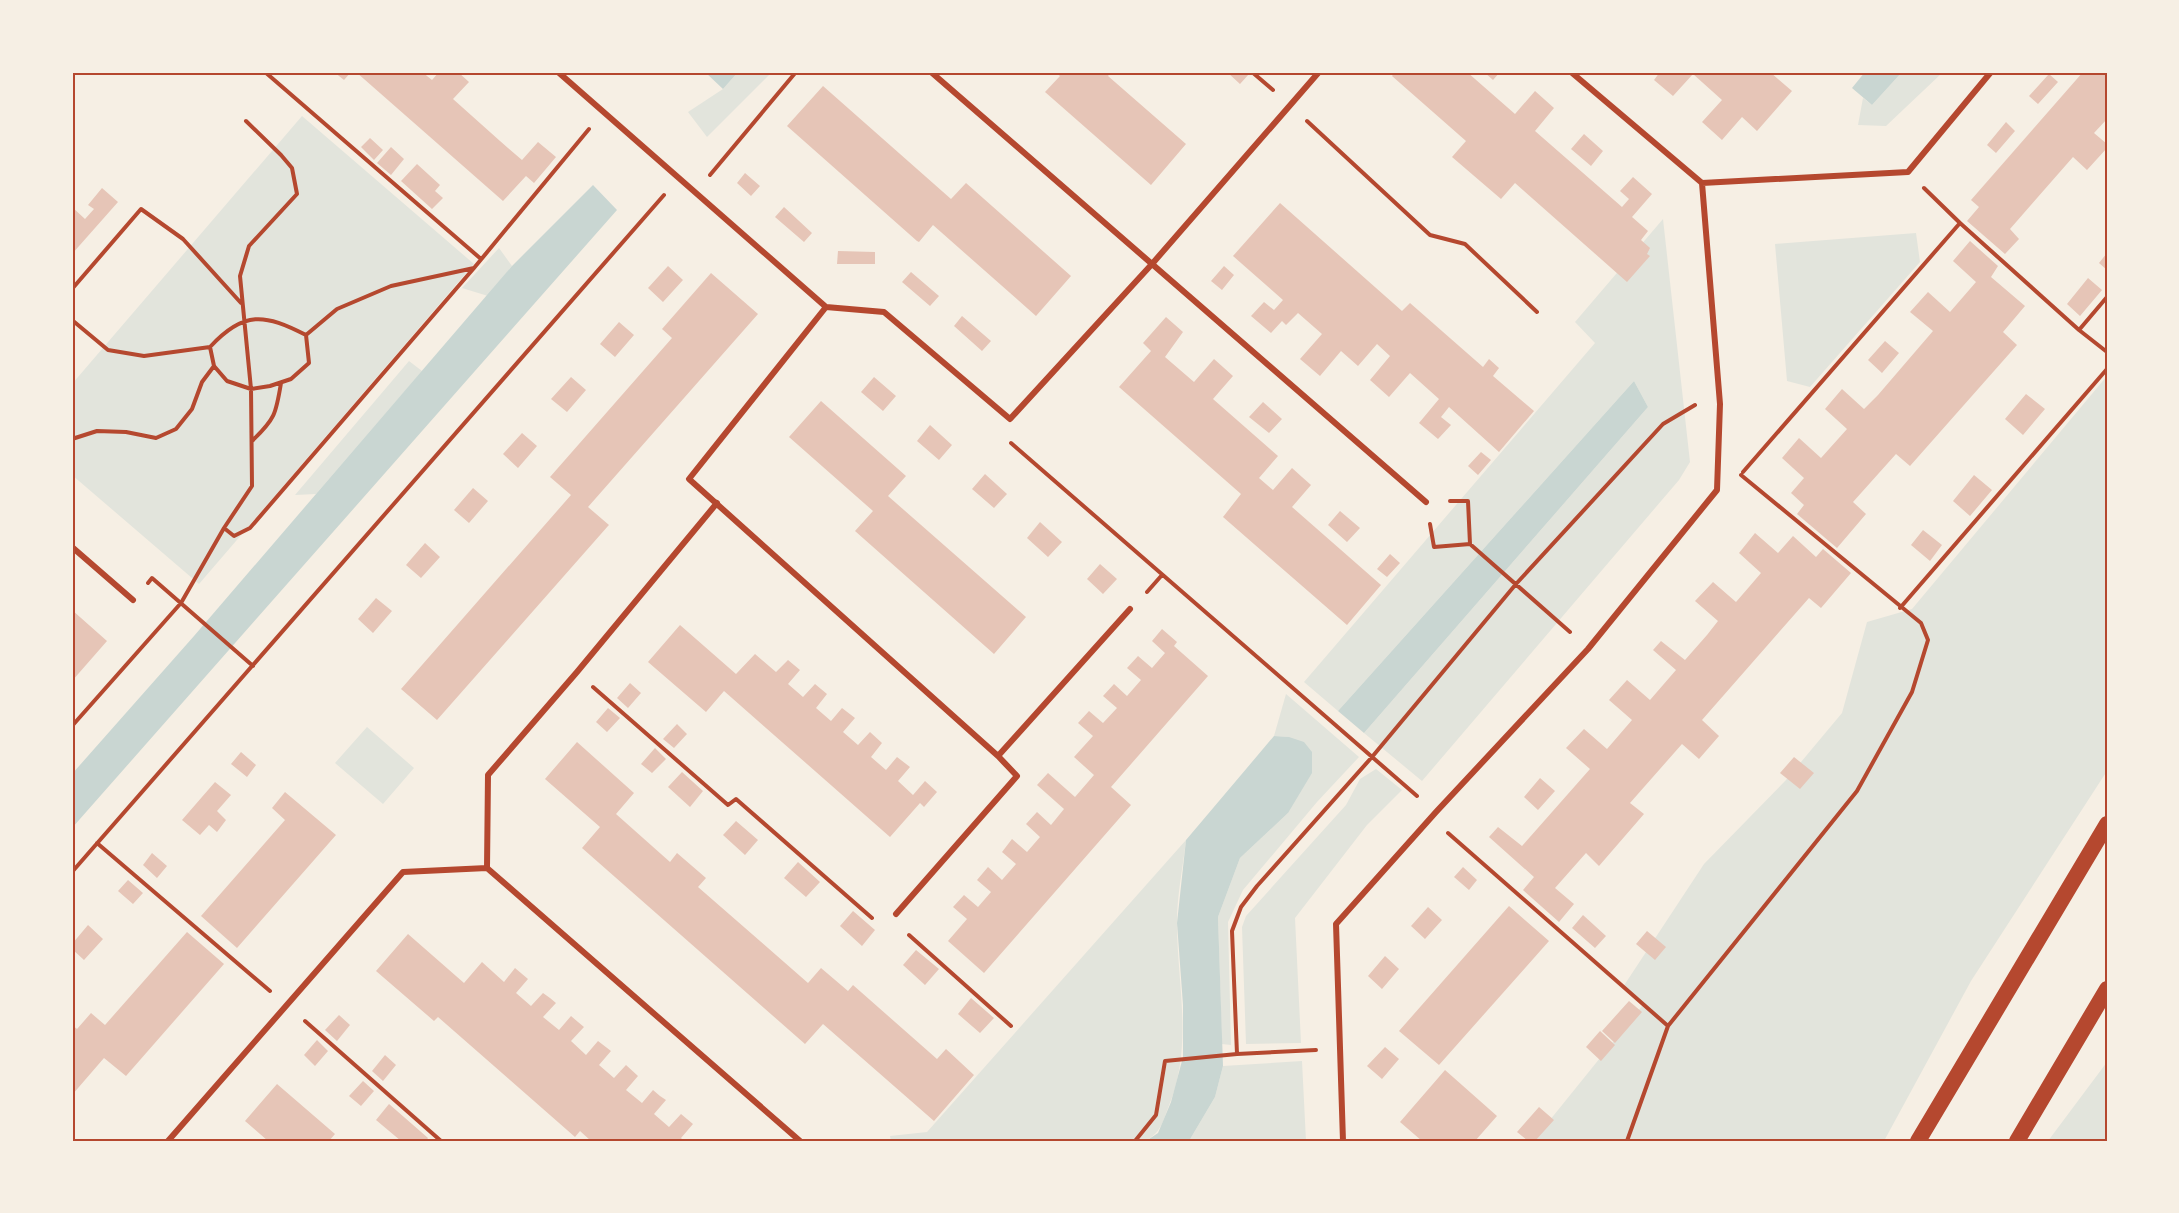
<svg xmlns="http://www.w3.org/2000/svg" width="2179" height="1213" viewBox="0 0 2179 1213" font-family="'Noto Sans',sans-serif">
<style>
.green{fill:#e2e4dc}
.water{fill:#c9d6d2}
.building{fill:#e6c5b7}
.lines{fill:none;stroke-linecap:round;stroke-linejoin:round}
.path{stroke:#b5482f;stroke-width:4}
.minor{stroke:#b5482f;stroke-width:6}
.trunk{stroke:#b5482f;stroke-width:16}
.neatline{fill:none;stroke:#b5482f;stroke-width:2}
</style>
<rect width="100%" height="100%" fill="#f6efe4"/>
<path class="green" d="M738,72H772L707,137L688,112L723,89Z
M1902,72L1942,73L1886,126L1858,125L1863,98L1872,105Z
M302,116L474,264L199,584L72,475V384Z
M1663,219L1690,462L1679,480L1422,781L1364,733L1648,407L1634,381L1338,711L1304,682L1595,343L1575,322Z
M1916,233L1920,262L1810,387L1787,381L1775,244Z
M499,248L512,266L488,296L462,288Z
M409,361L422,371L316,494L295,495Z
M2107,376V771L1971,981L1884,1141H1533L1642,1006L1623,987L1704,864L1786,780L1842,713L1867,622L1912,609Z
M1286,694L1359,757L1317,802L1243,890L1228,922L1231,1045L1222,1044L1218,917L1240,858L1288,813L1289,737L1274,736Z
M367,727L414,768L383,804L335,763Z
M1376,769L1402,790L1367,825L1295,918L1301,1043L1246,1044L1242,927L1246,916L1346,805L1360,779Z
M1186,840C1183,867 1177,895 1177,922C1177,986 1194,1046 1168,1108C1162,1124 1161,1131 1146,1141H891L890,1136L927,1132Z
M1302,1061L1306,1141H1189L1215,1097L1223,1066Z
M2107,1062V1141H2048Z"/>
<path class="water" d="M705,72H738L723,89Z
M1865,72H1902L1872,105L1852,88Z
M593,185L617,210L72,828V774L194,636L512,266Z
M1634,381L1648,407L1364,733L1338,711Z
M1274,736L1289,737L1304,742L1312,752V773L1288,813L1240,858L1218,917L1223,1066L1215,1097L1189,1141H1146L1158,1133L1171,1102L1183,1057V1005L1177,923L1186,840Z"/>
<path class="building" d="M334,72H351L344,80Z
M356,72H422L432,80L439,72H458L469,82L453,99L500,141L522,160L538,142L556,157L534,183L526,176L503,201Z
M1055,72H1111L1108,76L1186,144L1151,185L1045,92L1060,76Z
M1227,72H1247L1249,74L1240,84Z
M1395,72H1467L1515,114L1535,91L1554,108L1535,131L1622,207L1629,199L1620,191L1633,177L1652,194L1632,217L1648,231L1641,240L1650,248L1647,254L1650,256L1627,282L1515,183L1501,199L1452,157L1466,141L1392,76Z
M1484,72H1500L1493,80Z
M1660,72H1770L1792,91L1757,131L1742,117L1722,140L1702,122L1722,100L1693,74L1673,96L1654,80Z
M2083,72H2107V119L2094,133L2107,144V148L2087,170L2073,157L2010,229L2019,239L2005,254L1967,221L1979,207L1971,200Z
M2049,74L2058,82L2038,104L2029,96Z
M823,86L951,199L966,183L1071,276L1036,316L933,225L919,242L917,241L787,126Z
M2006,122L2015,131L1996,153L1987,145Z
M1584,134L1603,151L1591,166L1571,149Z
M370,138L383,150L374,160L361,147Z
M391,147L404,159L391,175L377,163Z
M417,164L440,185L435,191L443,198L432,209L401,181Z
M745,173L760,186L751,196L737,183Z
M102,188L118,202L72,254V207L85,219L94,209L88,205Z
M1280,203L1402,311L1410,303L1483,367L1489,359L1499,368L1493,376L1534,411L1499,452L1449,407L1441,417L1451,425L1438,439L1419,423L1439,399L1410,373L1389,397L1370,380L1390,356L1377,344L1358,366L1341,351L1320,376L1300,359L1322,334L1298,313L1286,325L1282,321L1271,333L1251,316L1264,302L1274,310L1283,300L1233,256Z
M784,207L812,233L804,242L775,217Z
M1970,241L1998,266L1991,277L2025,306L2003,332L2017,345L1910,466L1896,454L1853,502L1866,514L1837,548L1797,514L1804,505L1791,493L1804,478L1782,458L1799,438L1821,458L1847,429L1825,409L1842,389L1864,409L1878,395L1933,331L1910,312L1928,292L1950,312L1976,282L1953,261Z
M838,251L875,252V264H837Z
M2107,253V270L2099,263Z
M668,266L683,280L663,302L648,288Z
M1224,266L1234,275L1222,290L1211,281Z
M911,272L939,296L930,306L902,282Z
M711,273L758,314L588,507L609,525L608,526L437,720L401,689L571,495L550,477L672,338L662,329Z
M2088,278L2102,290L2080,316L2067,304Z
M962,316L991,341L982,351L954,326Z
M1166,317L1183,332L1165,357L1194,382L1214,359L1233,376L1213,399L1278,456L1259,478L1273,490L1292,468L1302,477L1311,485L1292,507L1381,585L1347,625L1223,517L1241,494L1119,387L1151,351L1143,343Z
M619,322L634,335L615,357L600,344Z
M1885,341L1899,353L1882,373L1868,360Z
M571,377L586,390L567,412L551,399Z
M874,377L896,396L883,411L861,392Z
M2026,394L2045,409L2023,435L2005,419Z
M821,401L906,476L888,496L1026,617L994,654L855,531L873,511L789,437Z
M1263,402L1282,419L1269,433L1249,417Z
M930,425L952,445L939,460L917,441Z
M522,433L537,446L518,468L503,454Z
M1481,452L1491,460L1478,475L1468,466Z
M985,474L1007,494L994,508L972,489Z
M1974,475L1992,490L1970,516L1953,501Z
M473,488L488,501L469,523L454,510Z
M1340,511L1360,528L1347,542L1328,525Z
M1040,522L1062,542L1048,557L1027,538Z
M1923,530L1942,545L1930,561L1911,545Z
M1755,533L1778,553L1793,536L1816,557L1823,549L1851,573L1821,608L1809,598L1702,720L1719,736L1699,759L1682,744L1630,803L1644,814L1599,866L1586,853L1555,888L1574,904L1559,922L1523,890L1534,877L1489,837L1498,827L1522,846L1590,769L1566,748L1584,729L1607,749L1632,720L1609,700L1627,680L1650,700L1676,670L1653,650L1661,641L1685,660L1707,635L1718,621L1695,601L1713,582L1736,602L1749,587L1761,573L1739,553Z
M425,543L440,557L421,578L406,565Z
M1390,554L1400,563L1387,577L1377,569Z
M1100,564L1117,579L1103,594L1087,579Z
M376,598L392,611L373,633L358,619Z
M72,610L107,641L72,681Z
M680,625L736,674L755,654L776,672L788,660L800,670L788,684L803,697L815,684L827,694L816,708L831,721L842,708L855,718L843,732L858,745L870,732L882,743L871,757L886,770L897,757L910,767L898,781L913,795L925,781L937,792L924,807L920,803L890,837L724,691L706,712L648,662Z
M1162,629L1177,642L1174,646L1208,676L1111,787L1131,805L984,973L948,941L967,919L953,907L964,895L978,907L991,892L977,880L988,867L1002,880L1016,864L1002,852L1012,839L1027,852L1040,837L1026,824L1037,812L1051,825L1064,809L1037,785L1048,773L1075,797L1094,775L1074,757L1093,736L1078,723L1089,711L1103,723L1117,708L1103,696L1114,684L1127,696L1141,680L1127,668L1138,656L1152,668L1165,653L1152,641Z
M630,683L641,693L628,708L617,698Z
M608,708L620,718L607,732L596,722Z
M677,724L687,734L674,748L663,739Z
M577,742L634,793L616,814L670,862L677,853L706,878L698,887L808,983L821,968L848,991L853,985L937,1059L946,1049L974,1075L934,1121L823,1024L805,1044L582,848L600,827L545,779Z
M655,748L666,759L652,773L641,764Z
M241,752L256,765L247,777L231,764Z
M1794,757L1814,773L1800,789L1780,773Z
M682,772L703,791L690,807L668,787Z
M1540,778L1555,791L1538,810L1524,797Z
M215,782L231,795L217,811L226,820L217,832L209,825L200,835L182,820Z
M285,792L336,835L237,948L201,916L285,820L272,808Z
M736,821L758,840L745,855L723,835Z
M152,853L167,866L157,878L143,865Z
M798,862L820,882L806,897L784,878Z
M1463,867L1477,880L1469,890L1454,877Z
M128,880L143,893L133,904L118,891Z
M1509,906L1549,941L1439,1065L1399,1031Z
M1428,907L1442,920L1425,939L1411,926Z
M853,911L875,930L862,946L840,926Z
M1583,915L1606,936L1595,948L1572,928Z
M88,925L103,939L84,960L72,949V944Z
M1647,931L1666,947L1655,960L1636,944Z
M187,932L224,964L126,1076L104,1058L72,1095V1025L77,1029L91,1013L105,1025Z
M408,934L464,983L482,962L504,982L515,968L528,979L516,993L531,1006L543,993L550,998L556,1003L543,1017L559,1030L571,1016L578,1022L584,1027L571,1041L586,1055L598,1041L611,1051L599,1065L614,1078L626,1065L638,1076L626,1090L642,1103L653,1090L660,1096L666,1100L654,1114L669,1127L681,1114L693,1124L681,1138L684,1141H591L580,1131L575,1137L438,1017L434,1021L376,971Z
M916,950L939,969L925,985L903,965Z
M1385,956L1399,969L1382,989L1368,976Z
M971,998L994,1018L980,1033L958,1014Z
M1629,1001L1642,1012L1615,1043L1602,1031Z
M339,1015L350,1025L337,1041L325,1030Z
M1600,1031L1615,1045L1601,1061L1586,1047Z
M317,1040L328,1051L315,1066L304,1055Z
M1385,1047L1399,1059L1382,1079L1367,1066Z
M385,1055L396,1065L383,1081L372,1071Z
M1445,1070L1497,1116L1475,1141H1422L1400,1122Z
M363,1081L374,1091L361,1106L349,1096Z
M277,1084L335,1134L329,1141H268L245,1121Z
M389,1104L428,1138L426,1141H401L376,1120Z
M1539,1107L1554,1120L1535,1141H1528L1517,1132Z"/>
<g class="lines">
<path class="path" d="M265,72L481,259
M1252,72L1273,90
M1307,121L1430,235L1465,244L1537,312
M710,175L796,72
M1960,223L2079,330L2107,352
M72,289L141,209L183,239L241,303
M72,320L108,350L144,356L210,347
M2079,330L2107,297
M214,366L227,381L251,389L270,386L291,379L309,363L306,335
M72,439L97,431L126,432L156,438L176,429L192,409L202,382L214,366L210,347C244,310 265,314 306,335L337,309L391,286L474,268
M252,441C275,419 276,414 281,383
M1011,443L1417,796
M1743,472L1960,223L1924,188
M1450,501H1468L1470,544
M1430,524L1434,547L1470,544L1570,632
M224,528L234,536L250,528L474,268L589,129
M148,583L152,578L253,666
M1147,592L1162,575
M1900,608L2107,369
M593,687L728,805L736,799L872,918
M72,726L181,603L224,528L252,486L251,389L240,276L249,246L297,194L292,168L281,155L246,121
M1448,833L1668,1026
M97,843L270,991
M72,872L664,195
M909,935L1011,1026
M305,1021L441,1141
M1316,1050L1237,1054L1232,931L1241,907L1257,886L1372,757L1516,584L1663,424L1695,405
M1135,1141L1156,1115L1165,1061L1237,1054
M1627,1141L1668,1026L1857,791L1912,692L1928,640L1921,623L1741,475"/>
<path class="minor" d="M558,72L826,307
M931,72L1426,502
M1571,72L1702,183
M826,307L884,312L1010,419L1152,264L1319,72
M826,307L689,479L998,756
M72,547L133,600
M487,868L800,1141
M896,914L1017,776L998,756L1130,609
M168,1141L403,872L487,868L488,775L577,672L717,503
M1343,1141L1336,924L1436,812L1588,649L1717,490L1720,404L1702,183L1908,172L1991,72"/>
<path class="trunk" d="M1918,1141L2107,824
M2017,1141L2107,989"/>
</g>
<rect width="2179" height="1213" fill="none" stroke="#f6efe4" stroke-width="147"/>
<rect x="74" y="74" width="2032" height="1066" class="neatline"/>
</svg>
